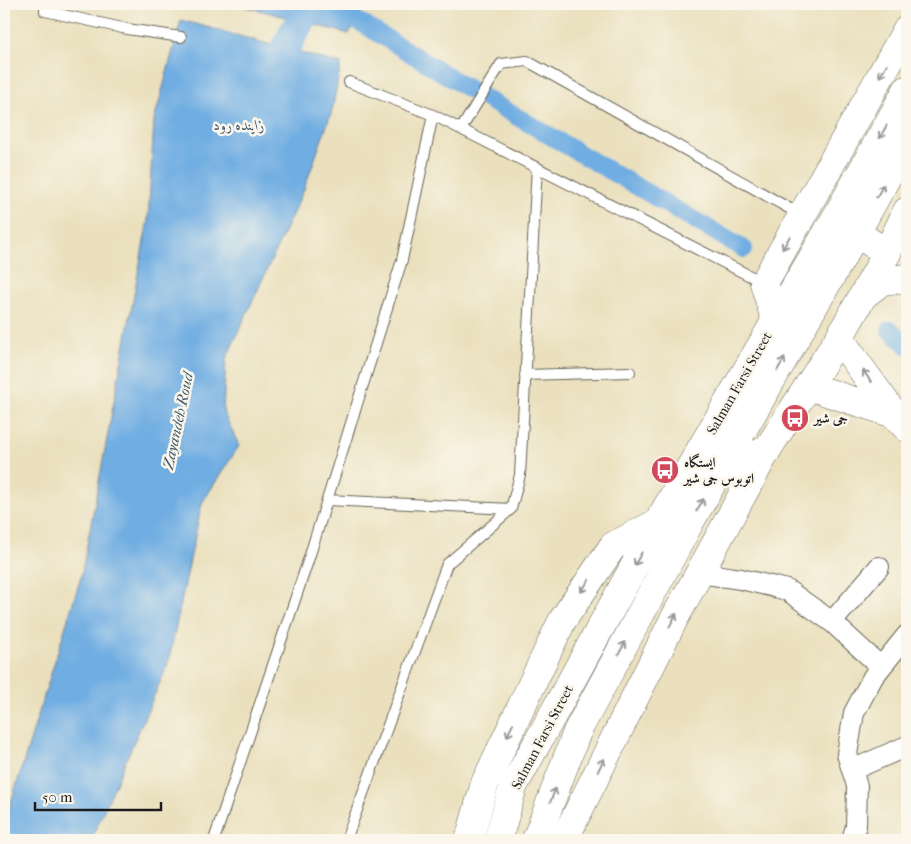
<svg xmlns="http://www.w3.org/2000/svg" width="911" height="844" viewBox="0 0 911 844" font-family="'IM FELL French Canon',Amiri,serif">
<style>
.water{fill:#70ade2;stroke:#46647f}
.lines{fill:none;stroke-linecap:round;stroke-linejoin:round}
.canal{stroke:#70ade2;stroke-width:18}
.river{stroke:#70ade2;stroke-width:30}
.service-casing{stroke:#646154;stroke-width:12}
.minor-casing{stroke:#646154;stroke-width:22}
.secondary-casing{stroke:#646154;stroke-width:29}
.primary-casing{stroke:#646154;stroke-width:29}
.service{stroke:#fff;stroke-width:10}
.minor{stroke:#fff;stroke-width:20}
.secondary{stroke:#fff;stroke-width:28}
.primary{stroke:#fff;stroke-width:28}
.oneway{stroke:#999}
.labels{text-anchor:middle;stroke-width:5;stroke-linejoin:round;paint-order:stroke}
.street-label{font-size:14px;fill:#1c1c1c;stroke:#fbf7ec}
.poi-label{font-size:14px;font-weight:bold;fill:#1c1c1c;stroke:#fbf7ec;text-anchor:start}
.water-label{font-size:15px;font-style:italic;fill:#3e566b;stroke:#fbf7ec}
</style>
<rect width="100%" height="100%" fill="#fbf7ec"/>
<filter id="ink" filterUnits="userSpaceOnUse"><feTurbulence type="fractalNoise" baseFrequency=".02" numOctaves="2"/><feDisplacementMap in="SourceGraphic" scale="10" xChannelSelector="R" yChannelSelector="G"/><feConvolveMatrix kernelMatrix="1 2 1 2 8 2 1 2 1" color-interpolation-filters="sRGB"/></filter>
<filter id="wash" filterUnits="userSpaceOnUse"><feTurbulence type="fractalNoise" baseFrequency=".0096" numOctaves="4" result="noise"/><feDisplacementMap in="SourceGraphic" scale="20" xChannelSelector="R" yChannelSelector="G"/><feGaussianBlur stdDeviation="1.12" result="paint"/><feColorMatrix in="noise" values="0 0 0 0 0 0 0 0 0 0 0 0 0 0 0 0 0 1.4 0 .05"/><feComposite in="paint" operator="in"/></filter>
<g filter="url(#wash)">
<rect width="100%" height="100%" fill="#eae0bd"/>
<path class="water" d="M236,4H364L349,34Z
M181,20L341,64L332,111L304,189L226,359L223,411L239,446L202,503L168,664L91,840H4V825L81,577L148,220L154,121Z"/>
<g class="lines">
<path class="canal" d="M330,4L459,83L744,249
M890,330L907,345"/>
<path class="river" d="M266,85L309,4"/>
</g>
</g>
<g filter="url(#ink)">
<g class="lines">
<defs>
<path id="service" d="M45,4V11L127,29L181,37
M349,82L433,115L758,280
M461,129L501,64L527,61L801,215
M525,375L630,372
M327,500L511,509
M214,840L308,561L402,260L433,115
M346,840L447,564L511,509L520,475L537,167"/>
<path id="minor" d="M699,573L741,579L787,590L832,622L881,667
M832,622L879,567
M852,770L907,746
M852,840L856,826L857,786L847,754L854,713L873,677L907,635"/>
<path id="secondary" d="M864,295L882,281L907,278
M775,319L764,283L907,29
M839,338L894,414L907,428
M808,386L894,414
M469,840L485,783L562,621L613,546L659,522
M564,840L673,621L767,450L839,338L887,253L907,211"/>
<path id="primary" d="M842,224L887,253
M720,470L767,450
M498,840L513,787L664,512L835,219L907,90
M536,840L577,732L690,522L856,233L907,141"/>
</defs>
<use href="#service" class="service-casing"/>
<use href="#minor" class="minor-casing"/>
<use href="#secondary" class="secondary-casing"/>
<use href="#primary" class="primary-casing"/>
<use href="#service" class="service"/>
<use href="#minor" class="minor"/>
<use href="#secondary" class="secondary"/>
<use href="#primary" class="primary"/>
</g>
<defs><path id="oneway-shaft" d="M-6 0H5M1.5-3L5.5 0L1.5 3" fill="none" stroke-width="1.6" stroke-linecap="round" stroke-linejoin="round" transform="scale(1.25)"/></defs>
<g class="oneway">
<use href="#oneway-shaft" transform="translate(883 71) rotate(119)"/>
<use href="#oneway-shaft" transform="translate(883 132) rotate(119)"/>
<use href="#oneway-shaft" transform="translate(880 191) rotate(-61)"/>
<use href="#oneway-shaft" transform="translate(786 243) rotate(119)"/>
<use href="#oneway-shaft" transform="translate(781 364) rotate(-60)"/>
<use href="#oneway-shaft" transform="translate(867 376) rotate(-126)"/>
<use href="#oneway-shaft" transform="translate(700 505) rotate(-60)"/>
<use href="#oneway-shaft" transform="translate(638 559) rotate(119)"/>
<use href="#oneway-shaft" transform="translate(585 586) rotate(124)"/>
<use href="#oneway-shaft" transform="translate(673 620) rotate(-62)"/>
<use href="#oneway-shaft" transform="translate(622 648) rotate(-62)"/>
<use href="#oneway-shaft" transform="translate(510 730) rotate(115)"/>
<use href="#oneway-shaft" transform="translate(601 765) rotate(-64)"/>
<use href="#oneway-shaft" transform="translate(553 795) rotate(-69)"/>
</g>
</g>
<defs>
<symbol id="bus-disc" viewBox="-11 -11 22 22"><circle r="9.5" fill="#d1495b" stroke="#fbf7ec"/><path d="M-5-6H5V4H4V6H2V4H-2V6H-4V4H-5ZM-3.5-4V0h7V-4ZM-3.5 1.2v1.5H-2V1.2ZM2 1.2v1.5H3.5V1.2Z" fill="#fff"/></symbol>
</defs>
<g fill-rule="evenodd">
<use href="#bus-disc" x="779" y="402" width="32" height="32"/>
<use href="#bus-disc" x="649" y="454" width="32" height="32"/>
</g>
<g class="labels">
<g class="street-label">
<text transform="translate(739 383) rotate(-60)" y="5">Salman Farsi Street</text>
<text transform="translate(542 737) rotate(-62)" y="5">Salman Farsi Street</text>
</g>
<g class="poi-label">
<text x="814" y="423">جی شیر</text>
<text x="684" y="467">ایستگاه<tspan x="684" dy="16">اتوبوس جی شیر</tspan></text>
</g>
<g class="water-label">
<text x="239" y="130">زاینده رود</text>
<text transform="translate(178 421) rotate(-78)" y="5">Zayandeh Roud</text>
</g>
</g>
<rect width="911" height="844" fill="none" stroke="#fbf7ec" stroke-width="20"/>
<path d="M35 802v8h126v-8" fill="none" stroke="#1c1c1c" stroke-width="2.5"/>
<text x="42" y="802" font-size="15" fill="#1c1c1c" stroke="#fbf7ec" stroke-width="4" paint-order="stroke">50 m</text>
</svg>
